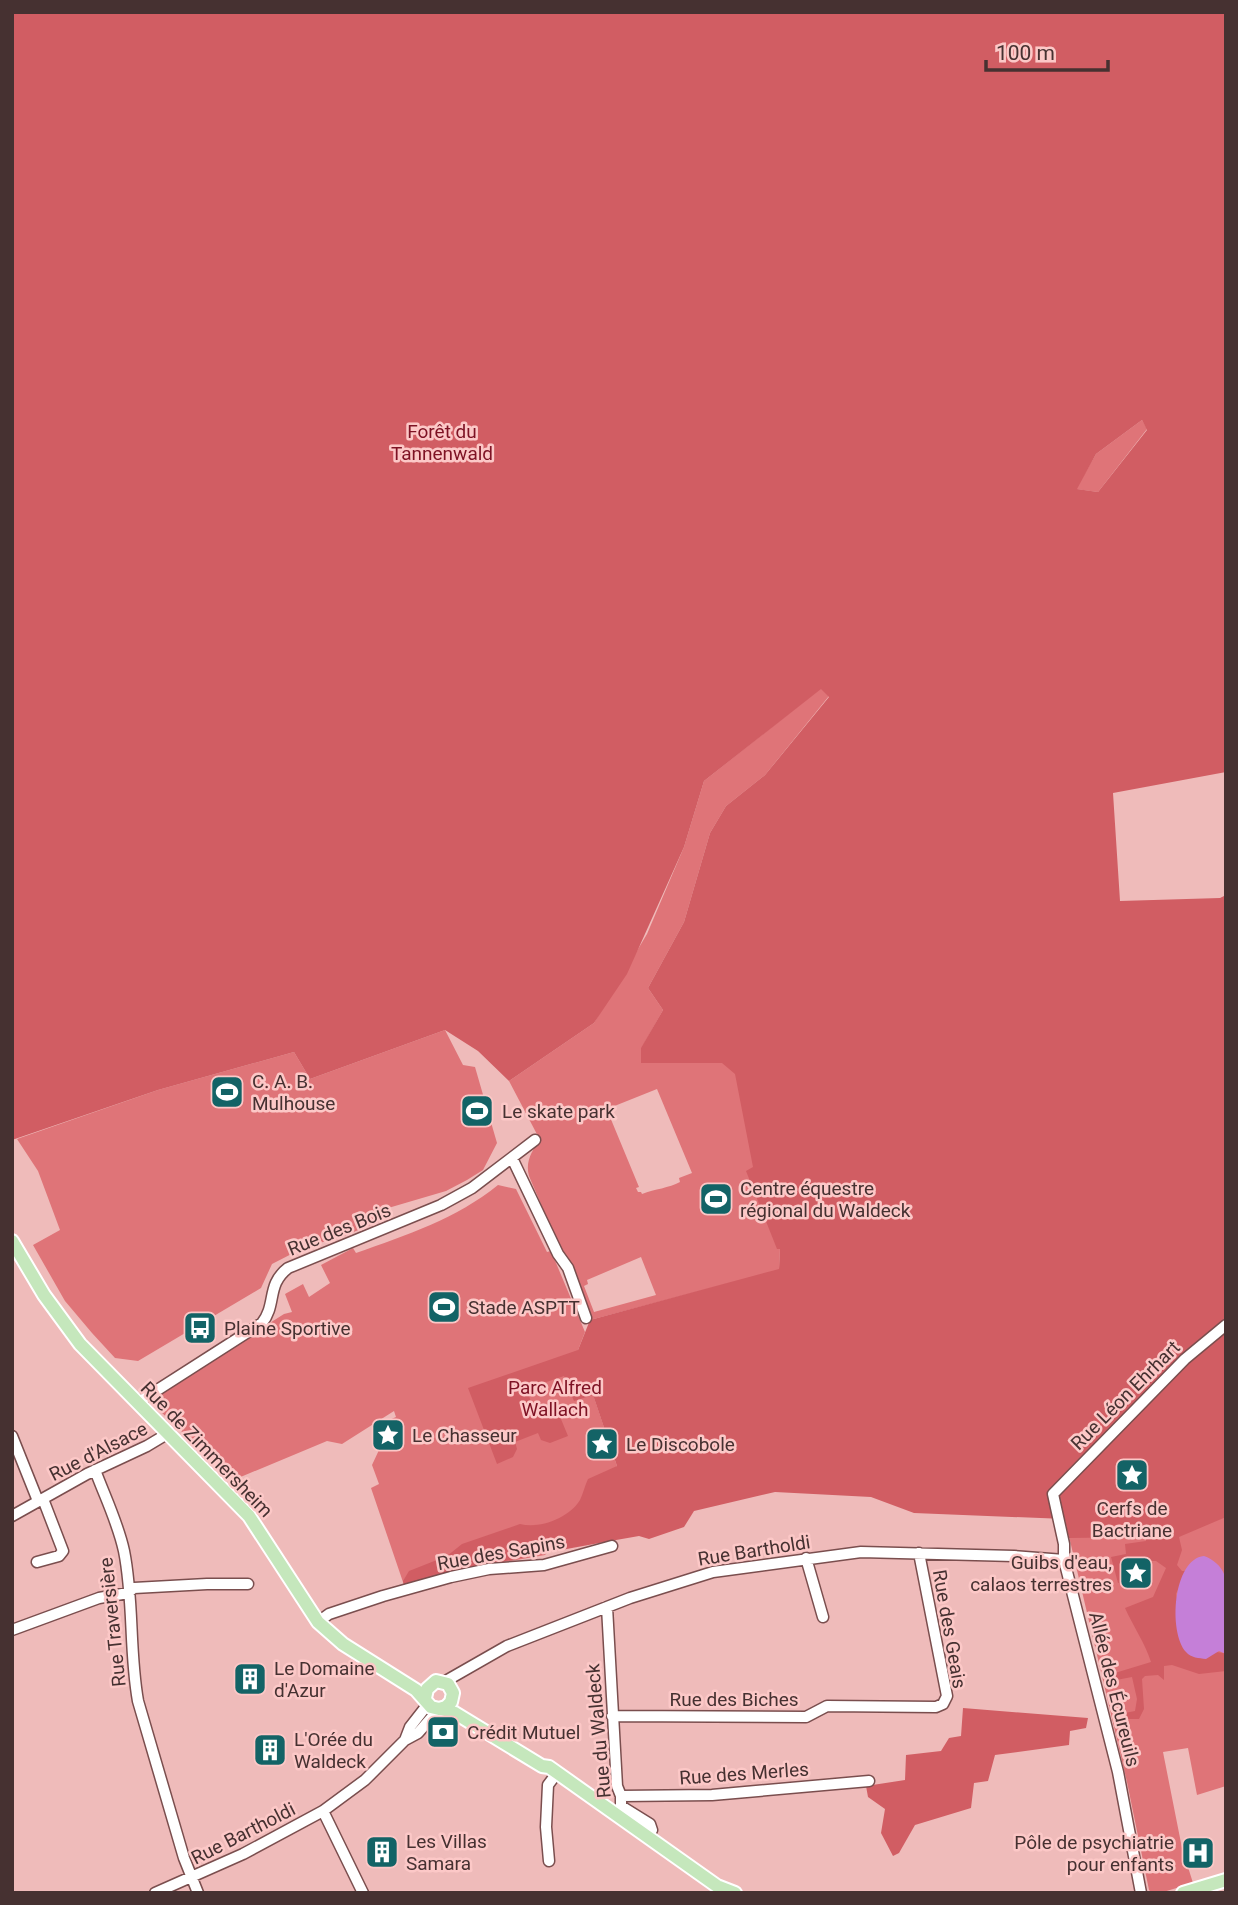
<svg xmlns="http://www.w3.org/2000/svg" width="1238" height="1905" viewBox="0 0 1238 1905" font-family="Roboto,sans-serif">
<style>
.green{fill:#df7478;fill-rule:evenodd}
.forest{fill:#d15d63;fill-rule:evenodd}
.water{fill:#c57fd8}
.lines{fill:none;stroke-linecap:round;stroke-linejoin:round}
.minor-casing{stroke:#7a4e4e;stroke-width:13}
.major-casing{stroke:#fff;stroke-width:16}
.minor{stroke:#fff;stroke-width:10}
.major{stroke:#c5e7bc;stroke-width:12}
.labels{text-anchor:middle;stroke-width:5;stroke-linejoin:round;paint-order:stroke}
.park-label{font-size:19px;fill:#7e1224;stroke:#fcc8c7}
.poi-label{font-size:19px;fill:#463131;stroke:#fcc8c7;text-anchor:start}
.street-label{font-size:19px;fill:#463131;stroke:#fcc8c7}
</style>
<rect width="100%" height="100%" fill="#efbbba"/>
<path class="green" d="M1142,420L1147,429L1098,492L1076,489L1096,454Z
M821,688L829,696L765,775L726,806L710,833L684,922L648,988L663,1010L641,1049L723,1062L736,1073L780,1248L779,1270L590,1320L529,1176C525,1162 532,1150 540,1140L509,1081L594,1023L647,934L684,847L704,781ZM657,1089L692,1173L679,1178L680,1182C669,1188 655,1189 642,1194L641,1192H638L636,1188L639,1187L610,1117L607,1118L605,1113L607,1109ZM641,1257L656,1295L594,1312L584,1286L588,1284L587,1280Z
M445,1030L463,1065L475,1067L497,1143L483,1170L467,1180L446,1191L378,1211L382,1220L337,1239L309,1245L272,1264L261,1288L138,1361L115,1358L92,1333L65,1301L33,1245L60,1230L38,1171L17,1139L158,1090L294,1052L310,1079Z
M498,1185L516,1189L547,1252L551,1251L585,1332L578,1350L617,1466L545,1555L453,1571L404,1585L371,1488L379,1484L372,1465L379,1450L384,1447L378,1425L396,1417L394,1411L342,1444L327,1441L231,1481L217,1465L160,1411L162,1391L284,1314L292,1312L285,1294L303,1284L309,1297L330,1283L321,1265L353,1248L356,1253C407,1235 456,1219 498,1185Z
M1226,1332V1786L1197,1795L1188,1748L1163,1752L1182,1848L1193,1883L1160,1893H1152L1149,1890L1127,1782L1063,1511Z"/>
<path class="forest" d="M12,12H1226V772L1113,793L1120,901L1220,898L1226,895V1517L1179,1537L1182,1550L1177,1565L1182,1571H1186L1176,1594L1185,1651C1198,1652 1214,1650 1226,1654V1671L1199,1674L1172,1665L1164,1666V1680L1158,1675L1145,1676L1142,1679L1144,1709L1139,1719H1114V1715L1135,1711L1137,1699L1132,1677L1106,1682L1105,1676L1151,1662C1145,1643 1133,1626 1125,1608L1153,1597L1166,1568L1156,1561H1150L1132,1580L1118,1583L1111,1557L1126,1554L1125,1544L1146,1541V1537L1069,1538L1065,1519L914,1513L871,1497L775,1492L694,1511L684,1527L649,1539L639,1536C560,1550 481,1564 404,1585L403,1581L409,1571L447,1556L462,1544L520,1524C540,1529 569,1518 580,1500C583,1494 585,1485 588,1479L617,1466L593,1395L574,1401L571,1394L576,1392L572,1379L566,1381L564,1376L532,1387L534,1393L529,1396L533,1408L539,1407L541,1413L556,1407L568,1436L550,1443L541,1440L538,1433L515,1442L517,1449L513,1457L497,1464L468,1388L578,1350L590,1320L779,1269L780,1249H777L746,1171L753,1167L735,1074L722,1063H641V1048L663,1010L648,988L684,922L710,833L726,806L765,775L829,697L821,689L704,781L684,847L627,974L594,1023L509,1081L478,1051L445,1030L310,1079L294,1052L158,1090L12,1140ZM1142,420L1147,430L1098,492L1077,489L1096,454Z
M963,1708L1088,1718L1086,1728L1070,1731L1069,1745L995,1755L988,1781L974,1783L971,1808L915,1825L899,1853L893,1856L881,1833L885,1809L868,1797L866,1786L905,1780L906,1755L941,1751L949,1738L961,1736Z"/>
<path class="water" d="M1204,1556C1213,1559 1221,1566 1224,1574C1230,1589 1226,1635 1226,1654L1219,1651L1206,1659C1199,1658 1191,1658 1186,1652C1168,1632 1173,1559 1204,1556Z"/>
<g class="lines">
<defs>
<path id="minor" d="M512,1158L558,1254L568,1268L586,1318
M137,1403L262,1323C277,1304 266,1285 288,1268L441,1205L472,1188L535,1140
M12,1436L38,1501
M95,1470C105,1497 118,1523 124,1551C134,1600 129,1651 138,1701L184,1858L198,1893
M12,1516L87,1474L147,1446L167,1434
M806,1558L823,1617
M37,1562L59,1556L63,1551L43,1499
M607,1607L617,1786L621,1796V1806L650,1824L652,1830L648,1836
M318,1622L329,1614L383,1596L451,1577L489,1569L544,1565L612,1546
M12,1630L99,1598L128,1593L134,1588L207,1584H248
M444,1682L507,1646L630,1598L713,1572L861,1552L1014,1556L1064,1560
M612,1716L806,1717L827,1706L936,1707L943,1704L947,1696L919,1553
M405,1740L410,1727L428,1704
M621,1796L712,1795L869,1781
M323,1811L363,1893
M549,1861L546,1827L548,1785L557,1773
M155,1893L243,1854L323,1811L365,1780L405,1740L418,1733L439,1709
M1141,1893L1118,1772L1064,1560V1544L1053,1494L1185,1359L1226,1325"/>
<path id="major" d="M12,1241L44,1295L80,1344L249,1516L318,1622L343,1644L416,1690L431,1707L439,1709L446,1707L451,1702L453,1693L448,1684L436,1681L427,1689L425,1698
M442,1709L455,1713L542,1766L549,1767L717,1886L735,1893
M1183,1893L1226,1880"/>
</defs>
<use href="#minor" class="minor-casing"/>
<use href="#major" class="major-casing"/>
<use href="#minor" class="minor"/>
<use href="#major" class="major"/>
</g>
<defs>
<symbol id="stadium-square" viewBox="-11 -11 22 22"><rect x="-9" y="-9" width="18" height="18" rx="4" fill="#136366" stroke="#fcc8c7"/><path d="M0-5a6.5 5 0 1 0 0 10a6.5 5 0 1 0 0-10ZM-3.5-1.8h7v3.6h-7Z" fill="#fff"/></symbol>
<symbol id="bus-square" viewBox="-11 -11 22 22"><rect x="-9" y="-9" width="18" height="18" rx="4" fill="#136366" stroke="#fcc8c7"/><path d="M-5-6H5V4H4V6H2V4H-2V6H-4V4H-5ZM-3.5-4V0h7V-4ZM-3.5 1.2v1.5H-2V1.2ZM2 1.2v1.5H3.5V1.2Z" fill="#fff"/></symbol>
<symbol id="sight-square" viewBox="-11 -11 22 22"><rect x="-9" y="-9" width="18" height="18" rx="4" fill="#136366" stroke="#fcc8c7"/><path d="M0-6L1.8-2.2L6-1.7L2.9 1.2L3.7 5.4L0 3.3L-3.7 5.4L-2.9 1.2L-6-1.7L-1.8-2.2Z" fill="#fff"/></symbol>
<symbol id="building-square" viewBox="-11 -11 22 22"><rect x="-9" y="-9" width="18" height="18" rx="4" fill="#136366" stroke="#fcc8c7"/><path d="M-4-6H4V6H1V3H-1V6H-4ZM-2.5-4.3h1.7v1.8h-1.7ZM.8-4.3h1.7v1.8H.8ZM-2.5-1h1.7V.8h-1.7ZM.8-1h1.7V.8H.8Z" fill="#fff"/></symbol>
<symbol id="bank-square" viewBox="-11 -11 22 22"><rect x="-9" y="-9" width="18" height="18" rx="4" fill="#136366" stroke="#fcc8c7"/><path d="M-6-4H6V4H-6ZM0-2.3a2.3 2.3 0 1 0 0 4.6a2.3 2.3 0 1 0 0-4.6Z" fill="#fff"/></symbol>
<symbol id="hospital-square" viewBox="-11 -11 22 22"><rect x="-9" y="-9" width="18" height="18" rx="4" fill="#136366" stroke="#fcc8c7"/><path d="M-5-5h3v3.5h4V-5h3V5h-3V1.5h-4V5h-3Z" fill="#fff"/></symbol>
</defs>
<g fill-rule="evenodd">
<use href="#stadium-square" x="208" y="1073" width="38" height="38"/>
<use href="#stadium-square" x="458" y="1092" width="38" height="38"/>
<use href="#stadium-square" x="697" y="1180" width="38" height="38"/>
<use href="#stadium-square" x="425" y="1288" width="38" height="38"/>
<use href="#bus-square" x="181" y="1309" width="38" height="38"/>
<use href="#sight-square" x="369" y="1416" width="38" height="38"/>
<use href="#sight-square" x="583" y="1425" width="38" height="38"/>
<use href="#sight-square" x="1113" y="1456" width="38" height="38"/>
<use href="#sight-square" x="1117" y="1554" width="38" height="38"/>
<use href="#building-square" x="231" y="1660" width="38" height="38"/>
<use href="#bank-square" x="424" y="1713" width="38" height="38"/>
<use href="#building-square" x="251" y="1731" width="38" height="38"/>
<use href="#building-square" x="363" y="1833" width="38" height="38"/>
<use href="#hospital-square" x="1179" y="1834" width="38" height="38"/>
</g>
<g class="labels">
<g class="park-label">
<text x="442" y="438">Forêt du<tspan x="442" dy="22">Tannenwald</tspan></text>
<text x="555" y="1394">Parc Alfred<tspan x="555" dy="22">Wallach</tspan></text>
</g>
<g class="poi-label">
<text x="252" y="1088">C. A. B.<tspan x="252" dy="22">Mulhouse</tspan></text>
<text x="502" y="1118">Le skate park</text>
<text x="740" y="1195">Centre équestre<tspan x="740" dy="22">régional du Waldeck</tspan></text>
<text x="468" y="1314">Stade ASPTT</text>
<text x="224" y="1335">Plaine Sportive</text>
<text x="412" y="1442">Le Chasseur</text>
<text x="626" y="1451">Le Discobole</text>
<text x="1132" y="1515" text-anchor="middle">Cerfs de<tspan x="1132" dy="22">Bactriane</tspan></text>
<text x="1112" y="1569" text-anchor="end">Guibs d'eau,<tspan x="1112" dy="22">calaos terrestres</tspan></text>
<text x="274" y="1675">Le Domaine<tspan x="274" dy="22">d'Azur</tspan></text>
<text x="467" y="1739">Crédit Mutuel</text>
<text x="294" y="1746">L'Orée du<tspan x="294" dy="22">Waldeck</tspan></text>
<text x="406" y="1848">Les Villas<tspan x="406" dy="22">Samara</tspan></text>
<text x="1174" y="1849" text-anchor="end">Pôle de psychiatrie<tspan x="1174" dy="22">pour enfants</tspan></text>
</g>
<g class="street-label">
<text transform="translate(339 1229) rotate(-22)" y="7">Rue des Bois</text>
<text transform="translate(1125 1395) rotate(-45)" y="7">Rue Léon Ehrhart</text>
<text transform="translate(207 1449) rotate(46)" y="7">Rue de Zimmersheim</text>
<text transform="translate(98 1451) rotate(-27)" y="7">Rue d'Alsace</text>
<text transform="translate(754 1550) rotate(-9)" y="7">Rue Bartholdi</text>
<text transform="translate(501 1552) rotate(-10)" y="7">Rue des Sapins</text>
<text transform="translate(112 1622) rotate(-96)" y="7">Rue Traversière</text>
<text transform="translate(950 1629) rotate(80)" y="7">Rue des Geais</text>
<text transform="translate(1115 1689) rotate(76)" y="7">Allée des Écureuils</text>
<text x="734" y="1706">Rue des Biches</text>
<text transform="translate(598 1731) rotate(-95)" y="7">Rue du Waldeck</text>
<text transform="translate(744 1773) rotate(-4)" y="7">Rue des Merles</text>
<text transform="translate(243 1833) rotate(-27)" y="7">Rue Bartholdi</text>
</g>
</g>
<rect width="1238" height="1905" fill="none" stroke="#463131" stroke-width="28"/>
<path d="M986 60v10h122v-10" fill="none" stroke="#463131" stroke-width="3.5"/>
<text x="996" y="60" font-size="21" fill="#463131" stroke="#fcc8c7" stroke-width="5" paint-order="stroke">100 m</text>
</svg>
